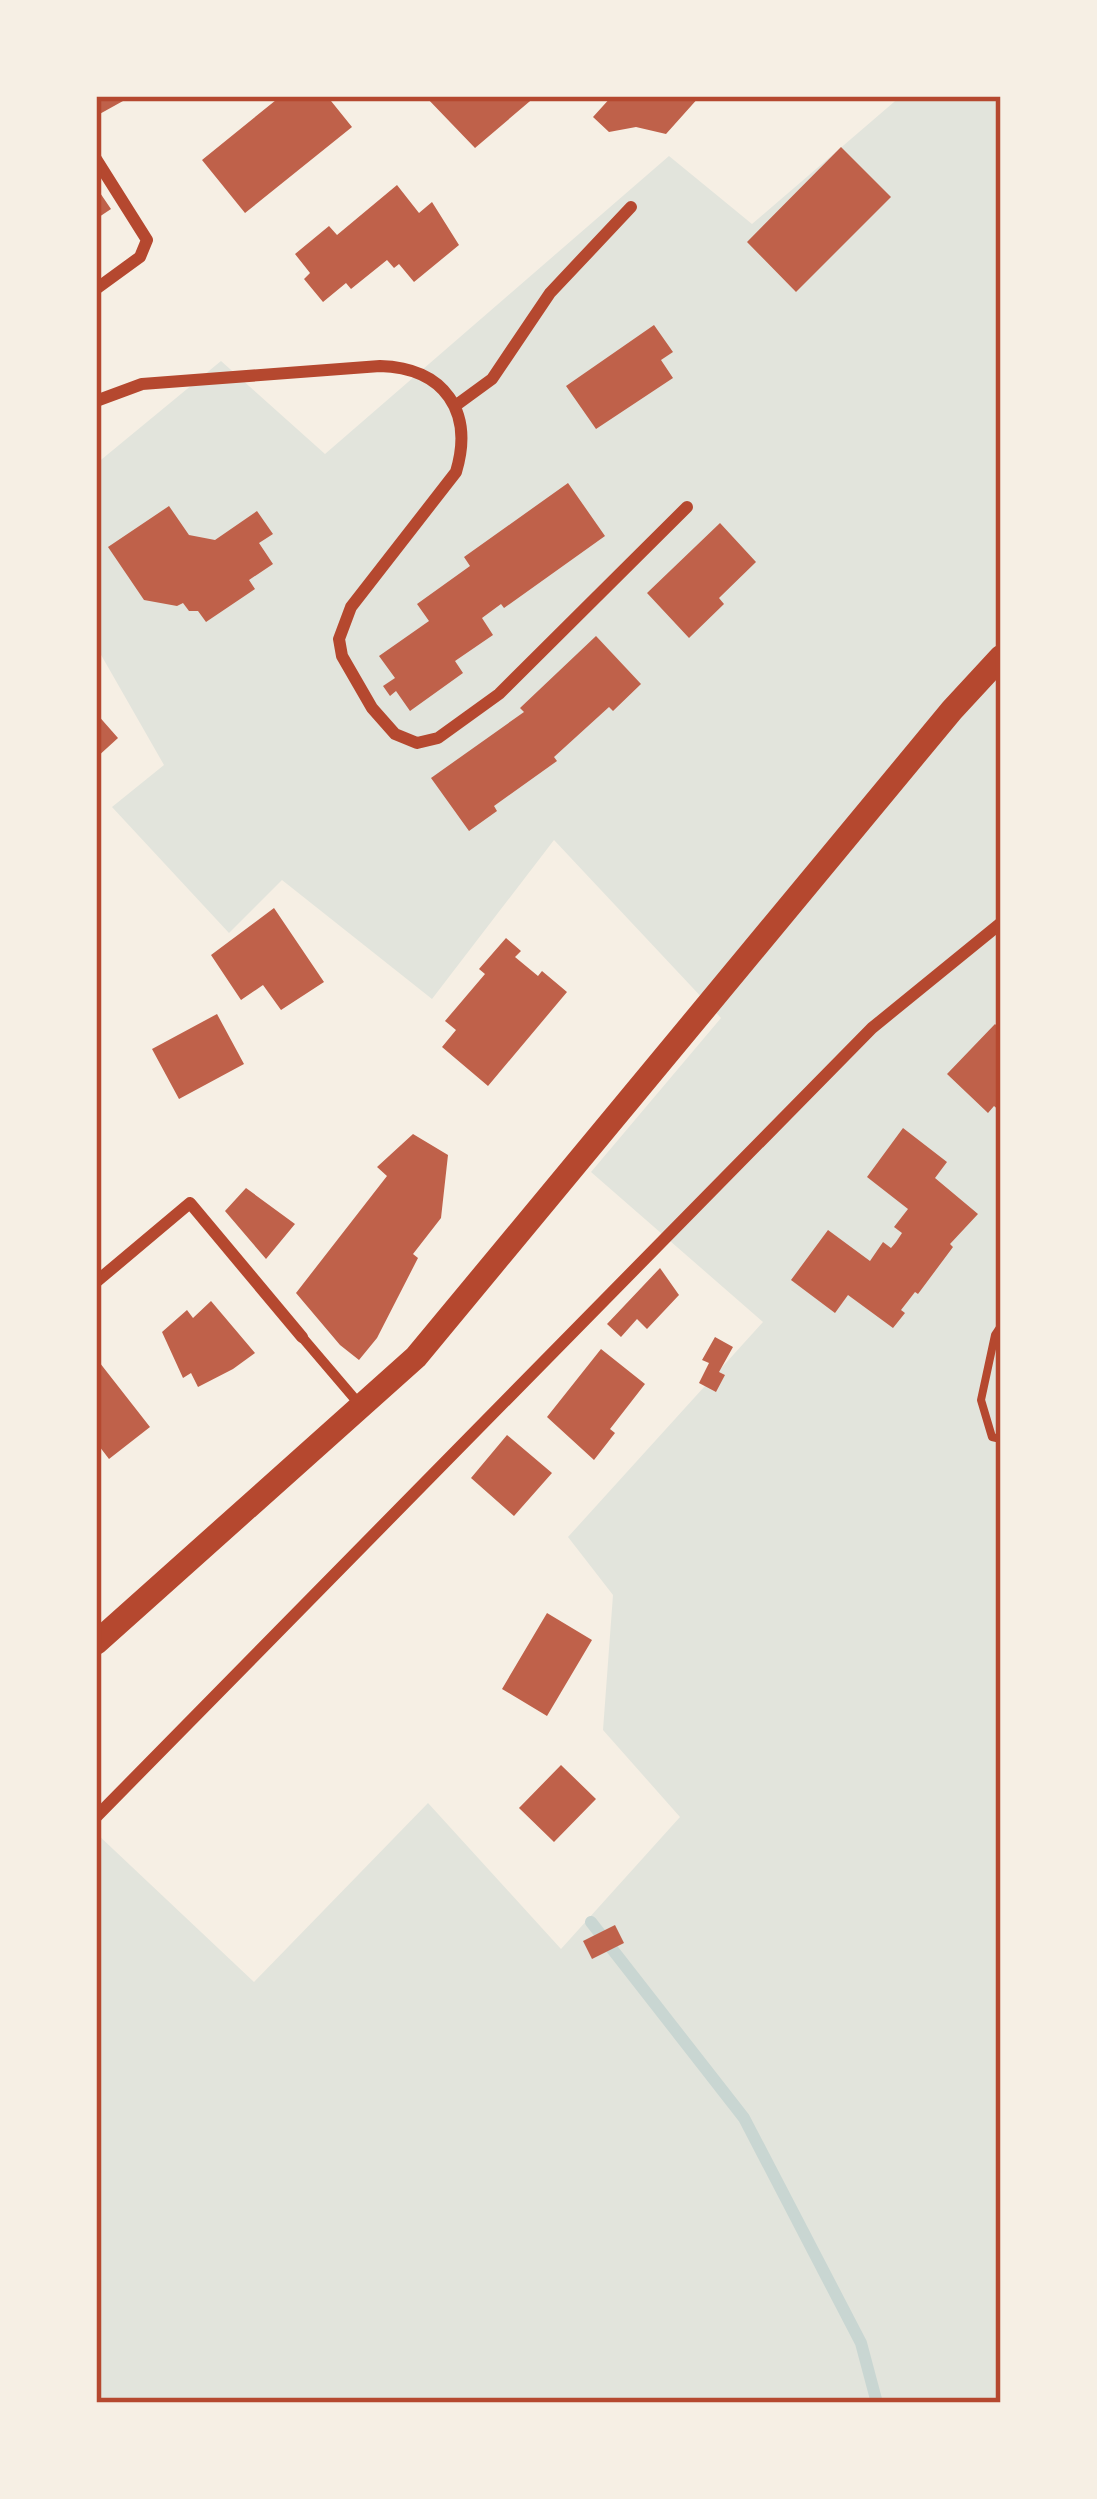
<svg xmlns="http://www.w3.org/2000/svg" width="1097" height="2499" viewBox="0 0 1097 2499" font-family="'Noto Sans',sans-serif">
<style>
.green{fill:#e2e4dc}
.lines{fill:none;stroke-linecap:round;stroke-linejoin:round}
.stream{stroke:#c9d6d2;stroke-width:12}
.building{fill:#bf614a}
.path{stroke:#b5482f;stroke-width:8}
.pedestrian{stroke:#b5482f;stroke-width:10}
.minor{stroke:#b5482f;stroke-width:12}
.secondary{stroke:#b5482f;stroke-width:24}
.neatline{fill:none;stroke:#b5482f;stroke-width:4.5}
</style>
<rect width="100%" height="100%" fill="#f6efe4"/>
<path class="green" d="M901,96H1001V2403H96V1833L254,1982L428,1803L561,1949L680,1817L603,1730L613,1595L568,1537L763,1322L591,1172L721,1018L554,840L432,999L282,880L229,933L112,807L164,765L96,646V464L221,361L325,454L669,156L752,224Z"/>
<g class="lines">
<path class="stream" d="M591,1922L744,2118L861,2343L877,2403"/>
</g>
<path class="building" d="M96,96H132L96,116Z
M281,96H327L352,127L245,213L202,160Z
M425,96H536L475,148Z
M612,96H700L666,134L636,127L609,132L593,117Z
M841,147L891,197L796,292L747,242Z
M397,185L419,213L432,202L459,245L414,282L399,264L394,268L387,260L351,289L346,283L323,302L304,279L310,273L295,254L329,226L337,235Z
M96,187L111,209L96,219Z
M654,325L673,352L661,360L673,378L596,429L566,386Z
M568,483L605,536L504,608L501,604L482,618L493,635L455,661L463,673L410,711L396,691L390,696L383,686L395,678L379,656L429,621L417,604L470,566L464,557Z
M169,506L189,535L215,540L257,511L273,534L259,543L273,564L249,580L255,589L206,622L198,611H189L183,603L177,606L144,600L108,547Z
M720,523L756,562L719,598L724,604L689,638L647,593Z
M596,636L641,684L613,711L609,707L554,757L557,761L494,806L497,811L469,831L431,778L524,712L520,708Z
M96,713L118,738L96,758Z
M274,908L324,982L281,1010L263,985L241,1000L211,955Z
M506,938L521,951L515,957L538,976L542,971L567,992L488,1086L442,1047L456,1030L445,1021L485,974L479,969Z
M217,1014L244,1064L179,1099L152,1049Z
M995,1024L1001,1030V1112L994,1106L988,1113L947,1074Z
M903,1128L947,1162L935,1178L978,1214L950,1244L953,1247L918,1294L915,1292L901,1310L905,1313L893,1328L848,1295L835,1313L791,1280L828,1230L870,1261L883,1242L891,1248L896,1242L902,1233L894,1227L908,1209L867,1177Z
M413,1134L448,1155L441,1218L413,1254L418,1258L377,1338L359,1360L340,1345L296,1293L387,1176L377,1167Z
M246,1188L295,1224L266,1259L225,1211Z
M660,1268L679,1295L647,1329L637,1319L621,1337L607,1324Z
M211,1301L255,1353L233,1369L198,1387L191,1373L183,1378L162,1332L187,1310L193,1318Z
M715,1337L733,1347L719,1372L725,1375L716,1392L699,1383L709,1363L702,1360Z
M601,1349L645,1384L610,1429L615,1433L594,1460L547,1417Z
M96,1358L150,1427L109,1459L96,1442Z
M507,1435L552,1473L514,1516L471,1478Z
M547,1613L592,1640L547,1716L502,1689Z
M561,1765L596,1799L554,1842L519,1808Z
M615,1925L624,1943L592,1959L583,1941Z"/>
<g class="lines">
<path class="path" d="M1001,1326L995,1335L981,1400L992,1437L1001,1439"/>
<path class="pedestrian" d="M302,1337L360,1405"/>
<path class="minor" d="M96,159L147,240L140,257L96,289
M96,401L142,384L380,366C445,368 474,412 456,472L351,607L339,639L342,656L372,708L395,734L417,743L438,738L499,694L687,507
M455,406L492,379L550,293L631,207
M96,1282L190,1203L302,1337
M96,1817L872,1028L1001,923"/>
<path class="secondary" d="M96,1643L416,1357L952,710L1001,657"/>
</g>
<rect width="1097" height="2499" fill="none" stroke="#f6efe4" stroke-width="198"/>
<rect x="99" y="99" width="899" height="2301" class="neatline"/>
</svg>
